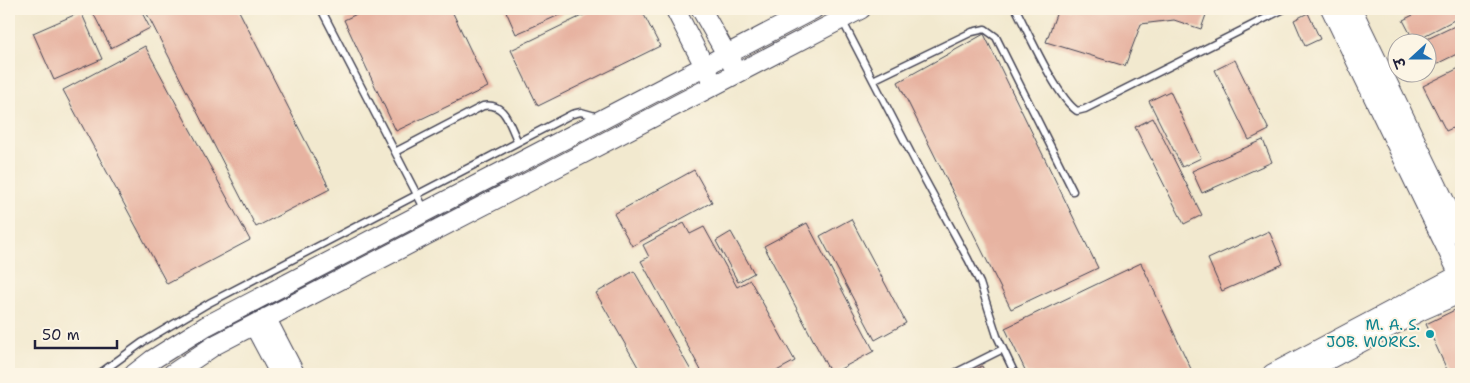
<svg xmlns="http://www.w3.org/2000/svg" width="1470" height="383" viewBox="0 0 1470 383" font-family="'Shantell Sans','Playpen Sans Deva',sans-serif">
<style>
.building{fill:#e7b3a1}
.lines{fill:none;stroke-linecap:round;stroke-linejoin:round}
.lane-casing{stroke:#414051;stroke-width:9}
.secondary-casing{stroke:#414051;stroke-width:21}
.lane{stroke:#fff;stroke-width:6}
.secondary{stroke:#fff;stroke-width:19}
.culture-dot{fill:#0f9aa8;stroke:#fcf5e5;stroke-width:2}
.labels{text-anchor:middle;stroke-width:4;stroke-linejoin:round;paint-order:stroke}
.culture-label{font-size:15px;fill:#0d838f;stroke:#fcf5e5;text-anchor:end}
</style>
<rect width="100%" height="100%" fill="#fcf5e5"/>
<filter id="ink" filterUnits="userSpaceOnUse"><feTurbulence type="fractalNoise" baseFrequency=".02" numOctaves="2"/><feDisplacementMap in="SourceGraphic" scale="10" xChannelSelector="R" yChannelSelector="G"/><feConvolveMatrix kernelMatrix="1 2 1 2 8 2 1 2 1" color-interpolation-filters="sRGB"/></filter>
<filter id="wash" filterUnits="userSpaceOnUse"><feTurbulence type="fractalNoise" baseFrequency=".0096" numOctaves="4" result="noise"/><feDisplacementMap in="SourceGraphic" scale="20" xChannelSelector="R" yChannelSelector="G"/><feGaussianBlur stdDeviation="1.12" result="paint"/><feColorMatrix in="noise" values="0 0 0 0 0 0 0 0 0 0 0 0 0 0 0 0 0 1.4 0 .05"/><feComposite in="paint" operator="in"/></filter>
<g filter="url(#wash)">
<rect width="100%" height="100%" fill="#f2e9cf"/>
<g id="blocks">
<path class="building" d="M91,9H140L150,28L111,48Z
M147,9H238L330,189L256,227L145,10Z
M367,9H451L488,87L396,131L344,20Z
M505,9H562L564,13L516,34Z
M596,9H641L660,46L538,106L511,50Z
M1058,9H1208L1201,29L1174,20L1141,24L1125,66L1046,42Z
M1425,9H1456L1460,17L1414,41L1403,20Z
M81,12L102,59L54,80L33,33Z
M1308,13L1320,39L1305,46L1294,20Z
M1461,23V52L1428,68V42H1421Z
M984,34L1098,268L1011,309L898,82Z
M145,46L250,240L167,284L63,90Z
M1235,60L1269,130L1249,140L1215,70Z
M1461,67V124L1446,131L1423,86Z
M1170,91L1201,158L1182,167L1149,101Z
M1153,118L1202,215L1184,224L1135,127Z
M1263,140L1272,162L1202,193L1192,171Z
M694,170L712,202L632,246L614,214Z
M851,219L906,323L875,340L820,236Z
M684,223L690,234L704,227L737,287L750,280L795,361L771,374H703L641,261L649,257L643,245Z
M807,223L874,351L831,374L764,246Z
M1269,231L1283,264L1222,291L1208,259Z
M731,232L754,273L738,282L716,241Z
M1141,263L1191,369L1181,374H1027L1005,328Z
M634,271L693,374H642L596,293Z
M1461,307V374H1449L1426,324Z
M982,366L986,374H966Z"/>
</g>
</g>
<g filter="url(#ink)">
<use href="#blocks" fill-opacity="0" stroke="#414051" stroke-width="1"/>
<g class="lines">
<defs>
<path id="lane" d="M321,9L425,210
M1016,9C1028,32 1057,98 1077,111L1085,109L1284,9
M842,20L918,167L968,259L980,283L997,336L1015,374
M873,80L972,32L985,29L996,37L1073,191
M395,152L483,106C506,102 509,125 518,142
M99,374L143,342L209,303L572,114L581,112L599,117
M953,374L1003,349"/>
<path id="secondary" d="M675,9L710,77
M701,9L732,64
M1331,9L1461,278
M1352,9L1461,235
M266,318L295,374
M254,325L280,374
M134,374L152,360L206,326L814,9
M172,374L215,345L861,9
M1272,374L1461,274
M1301,374L1420,311L1461,293"/>
</defs>
<use href="#lane" class="lane-casing"/>
<use href="#secondary" class="secondary-casing"/>
<use href="#lane" class="lane"/>
<use href="#secondary" class="secondary"/>
</g>
</g>
<circle class="culture-dot" cx="1430" cy="334" r="5"/>
<g class="labels">
<g class="culture-label">
<text x="1420" y="330">M. A. S.<tspan x="1420" dy="17">JOB. WORKS.</tspan></text>
</g>
</g>
<rect width="1470" height="383" fill="none" stroke="#fcf5e5" stroke-width="30"/>
<g transform="translate(1412 58) rotate(249)"><circle r="24" fill="#fcf5e5" stroke="#a5a1a1"/>
<path d="M0-4L9 19L0 12L-9 19Z" fill="#1f6fb2"/>
<text y="-8" font-size="14" font-weight="bold" text-anchor="middle" fill="#22223b">उ</text>
</g>
<path d="M35 340v8h82v-8" fill="none" stroke="#22223b" stroke-width="2.5"/>
<text x="42" y="340" font-size="15" fill="#22223b" stroke="#fcf5e5" stroke-width="4" paint-order="stroke">50 m</text>
</svg>
